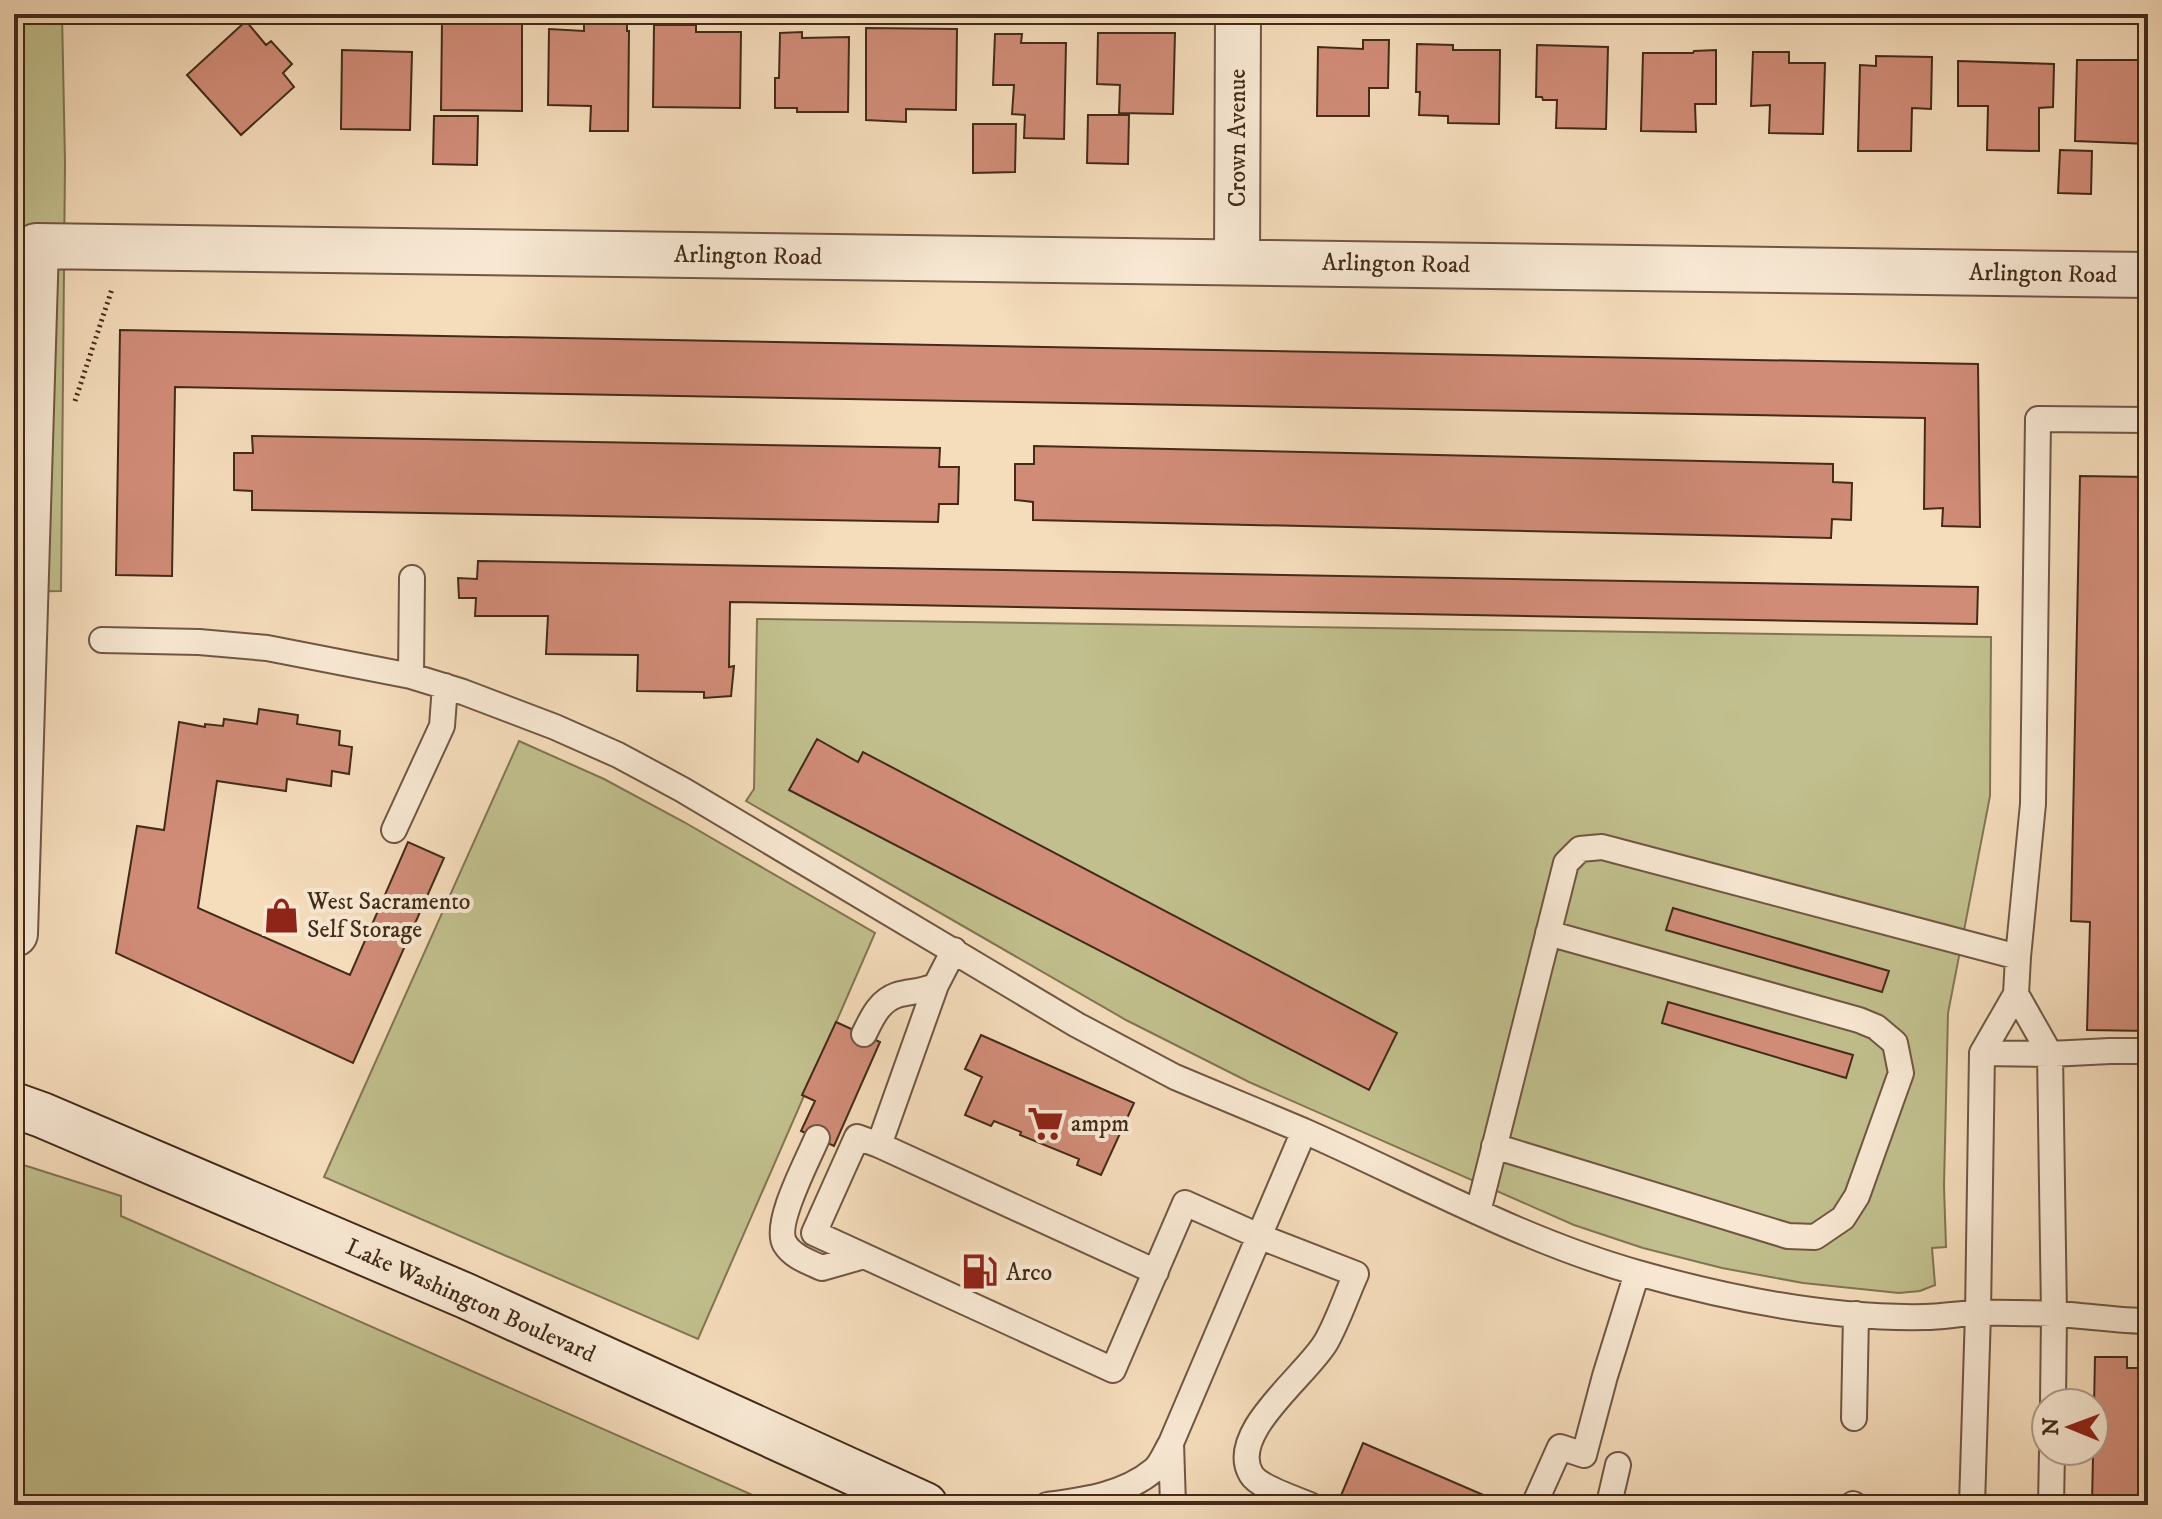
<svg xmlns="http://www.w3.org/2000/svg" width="2162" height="1519" viewBox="0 0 2162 1519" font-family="'IM FELL DW Pica',serif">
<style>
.green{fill:#c1bf8d;stroke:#827553;stroke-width:2}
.building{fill:#d18c78;stroke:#432b19;stroke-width:2}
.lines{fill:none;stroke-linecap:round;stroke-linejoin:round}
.service-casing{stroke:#705742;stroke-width:28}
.minor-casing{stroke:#705742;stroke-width:48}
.secondary-casing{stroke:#432b19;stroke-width:48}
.path{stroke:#432b19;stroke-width:5;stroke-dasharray:2 4;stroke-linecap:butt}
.service{stroke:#f8e8d3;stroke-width:24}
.minor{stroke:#f8e8d3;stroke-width:44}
.secondary{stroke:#f8e8d3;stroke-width:44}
.labels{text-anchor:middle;stroke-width:8;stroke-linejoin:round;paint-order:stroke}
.street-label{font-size:24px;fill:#432b19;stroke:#f8e8d3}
.poi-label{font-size:24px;fill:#432b19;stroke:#f8e8d3;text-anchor:start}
</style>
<rect width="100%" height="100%" fill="#f5dcbb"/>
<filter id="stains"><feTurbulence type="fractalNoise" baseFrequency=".0025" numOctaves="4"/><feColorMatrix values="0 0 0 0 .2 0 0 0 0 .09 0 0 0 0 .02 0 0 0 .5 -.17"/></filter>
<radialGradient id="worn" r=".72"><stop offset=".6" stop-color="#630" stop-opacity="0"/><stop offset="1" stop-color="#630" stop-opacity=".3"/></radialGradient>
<path class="green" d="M14,14H62L65,162L61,591L14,592Z
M757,619L1991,637L1990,796L1948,1013L1944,1186L1946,1247L1932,1248L1935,1285L1920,1291L1899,1293L1803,1283L1722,1268L1643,1248L1574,1225L1249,1082L1126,1020L746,801L754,789Z
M519,741L604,779L684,822L875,933L698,1339L324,1177Z
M14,1162L121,1196V1216L775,1505H14Z"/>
<path class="building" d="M246,21L266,45L271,41L292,64L283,73L294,87L241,135L187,75Z
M442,21H522V111L441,110Z
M584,21L627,23V31H629L628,131H590L591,106L548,105L549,29L584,31Z
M654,25H696V32H741L740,108L653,107Z
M866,28L957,29L956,110L906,109V122L866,120Z
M802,32V38L849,37L848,112H797V108H775V78H779L780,33Z
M1098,33H1175L1173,114L1119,113L1120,85L1097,84Z
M995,34H1022L1021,43H1066L1064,139L1024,138L1025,115L1012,114L1014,85H993Z
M1363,40H1389L1388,88H1369V116H1317L1318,47L1363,49Z
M1417,44L1453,45V50H1500L1499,124L1448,123V116L1419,115L1420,92H1416Z
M1537,45L1608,47L1606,129L1556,128L1557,100H1543L1542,97H1536Z
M342,50L412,52L410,130L341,129Z
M1716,50V104H1695L1696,132L1641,131L1643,53H1693L1694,51Z
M1753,52H1789V63H1825L1823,134L1769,133L1770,105L1751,106Z
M1876,56L1932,57L1931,109L1912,108L1911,151H1858L1860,65L1876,66Z
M2077,60H2148L2147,144L2075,141Z
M1958,61L2054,64L2053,107L2039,108V151L1987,150L1988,106H1958Z
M1088,115H1129L1128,164L1087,163Z
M434,116H478L477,165L433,164Z
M973,124H1016L1015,172L973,173Z
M2060,150L2092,151L2091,194L2058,193Z
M120,330L1978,364L1980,527L1942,526L1943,508L1924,509L1925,418L175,387L172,576L116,575Z
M252,436L940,448L939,467H959L958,504H939L938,522L252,510V491L234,490V453H253Z
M1034,446L1833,464V482L1852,483L1851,520L1832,519L1831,538L1033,520V502L1015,500V464H1034Z
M2080,476L2148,477V1031L2087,1030L2090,922L2071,921Z
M478,561L1978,587L1977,624L730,602L729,667L734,666L731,696L704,698V692L637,691L638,655L546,654L548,616H475L476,598H459L458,578L477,579Z
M259,709L298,715L297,724L340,731L339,745L352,747L349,774L332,771L331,786L287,779L286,791L217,781L198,908L350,975L408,842L444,858L353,1063L116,953L137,826L164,830L179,722L205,727V724L223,726L224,719L257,724Z
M817,739L858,762L863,752L1397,1033L1369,1090L789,790Z
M1673,908L1889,971L1882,992L1666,930Z
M1668,1002L1853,1055L1846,1078L1662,1023Z
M836,1022L880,1042L834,1146L801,1131L815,1101L802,1095Z
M981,1035L1134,1103L1101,1175L1077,1165L1079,1159L1020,1135L1021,1132L994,1121L991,1126L965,1115L982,1077L965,1069Z
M2095,1357H2127V1368H2148V1505H2092Z
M1363,1443L1495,1500L1492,1505H1337Z"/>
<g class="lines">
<defs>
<path id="service" d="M102,640L199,642L267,648L411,676L463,692L555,727L618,755L683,790L1077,1025L1175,1077L1304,1131
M411,676L412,578
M394,830L442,726L445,686
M2016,994L2050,1054L2054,1314L2053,1403
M864,1034C872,1018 879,1001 897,995C911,991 923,992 936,985
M1982,1053L2050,1054L2110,1051H2148
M817,1138C808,1160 773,1224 785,1244C793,1257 809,1262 822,1268L864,1256
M879,1145L936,985L954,950
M1494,1146L1788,1236L1815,1237L1843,1218L1857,1196L1901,1073L1895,1043L1876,1027L1859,1020L1548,933
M1478,1212L1566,863L1580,849L1602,847L2018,957
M1156,1272L879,1145L857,1137L814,1233L1113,1370L1185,1203L1261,1237L1356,1274C1346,1296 1338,1321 1326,1342C1307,1375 1227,1433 1251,1474C1258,1487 1296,1499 1310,1505
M1854,1418L1856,1314
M1171,1443L1173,1505
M1853,1504L1855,1505
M1047,1505C1084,1500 1124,1495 1154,1470C1161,1464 1166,1451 1171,1443L1304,1131C1415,1180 1521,1240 1638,1273C1730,1299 1829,1319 1925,1317C1943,1317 1961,1313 1979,1313C2003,1312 2028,1313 2052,1314C2084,1315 2116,1321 2148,1321
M1534,1505L1560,1447L1584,1455L1605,1376L1637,1273
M1611,1505V1495L1618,1465
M1972,1505L1978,1313L1982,1053L2016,994L2018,957L2033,804L2038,419L2148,420
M2051,1505L2052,1451"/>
<path id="minor" d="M1237,261L1238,14
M15,934L36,246L2148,275"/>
<path id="secondary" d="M14,1105L42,1115L466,1296L925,1505"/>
</defs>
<use href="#service" class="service-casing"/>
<use href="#minor" class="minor-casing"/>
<use href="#secondary" class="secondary-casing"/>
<path class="path" d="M75,401L112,289"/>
<use href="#service" class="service"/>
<use href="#minor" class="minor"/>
<use href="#secondary" class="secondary"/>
</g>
<defs>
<symbol id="shop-bare" viewBox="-9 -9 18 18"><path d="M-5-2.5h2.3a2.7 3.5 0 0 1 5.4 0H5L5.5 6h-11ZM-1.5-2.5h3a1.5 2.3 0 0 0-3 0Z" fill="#8f2418" stroke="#f8e8d3" stroke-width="2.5" paint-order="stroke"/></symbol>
<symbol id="supermarket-bare" viewBox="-9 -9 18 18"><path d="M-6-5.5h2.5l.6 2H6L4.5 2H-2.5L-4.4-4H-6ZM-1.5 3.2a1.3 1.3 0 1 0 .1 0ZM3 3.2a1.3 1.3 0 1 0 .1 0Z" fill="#8f2418" stroke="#f8e8d3" stroke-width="2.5" paint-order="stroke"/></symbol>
<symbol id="fuel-bare" viewBox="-9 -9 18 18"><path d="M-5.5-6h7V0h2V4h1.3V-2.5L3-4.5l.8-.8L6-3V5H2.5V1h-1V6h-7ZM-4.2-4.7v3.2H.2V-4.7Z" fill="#8f2418" stroke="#f8e8d3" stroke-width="2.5" paint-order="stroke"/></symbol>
</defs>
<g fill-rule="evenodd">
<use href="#shop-bare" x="256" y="890" width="51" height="51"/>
<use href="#supermarket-bare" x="1020" y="1098" width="51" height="51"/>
<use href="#fuel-bare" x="954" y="1246" width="51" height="51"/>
</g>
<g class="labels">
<g class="street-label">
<text transform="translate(1237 138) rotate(-90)" y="8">Crown Avenue</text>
<text transform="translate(748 255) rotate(1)" y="8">Arlington Road</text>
<text transform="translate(1396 263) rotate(1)" y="8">Arlington Road</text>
<text transform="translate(2043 273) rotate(1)" y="8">Arlington Road</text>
<text transform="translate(471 1300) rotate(24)" y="8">Lake Washington Boulevard</text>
</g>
<g class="poi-label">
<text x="307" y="909">West Sacramento<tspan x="307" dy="28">Self Storage</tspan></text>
<text x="1071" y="1131">ampm</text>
<text x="1006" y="1280">Arco</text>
</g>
</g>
<rect width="2162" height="1519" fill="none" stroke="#f5dcbb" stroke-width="48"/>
<rect x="16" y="16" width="2130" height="1487" fill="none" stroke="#432b19" stroke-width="4"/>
<rect x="24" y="24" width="2114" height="1471" fill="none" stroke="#432b19" stroke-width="2"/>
<g transform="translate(2070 1427) rotate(271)"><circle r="38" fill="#f8e8d3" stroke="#b09c89" stroke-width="2"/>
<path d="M0-6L14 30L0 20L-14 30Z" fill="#8f2418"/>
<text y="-12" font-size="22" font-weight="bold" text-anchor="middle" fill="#432b19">N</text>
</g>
<rect width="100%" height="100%" filter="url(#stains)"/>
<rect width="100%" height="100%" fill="url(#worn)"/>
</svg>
